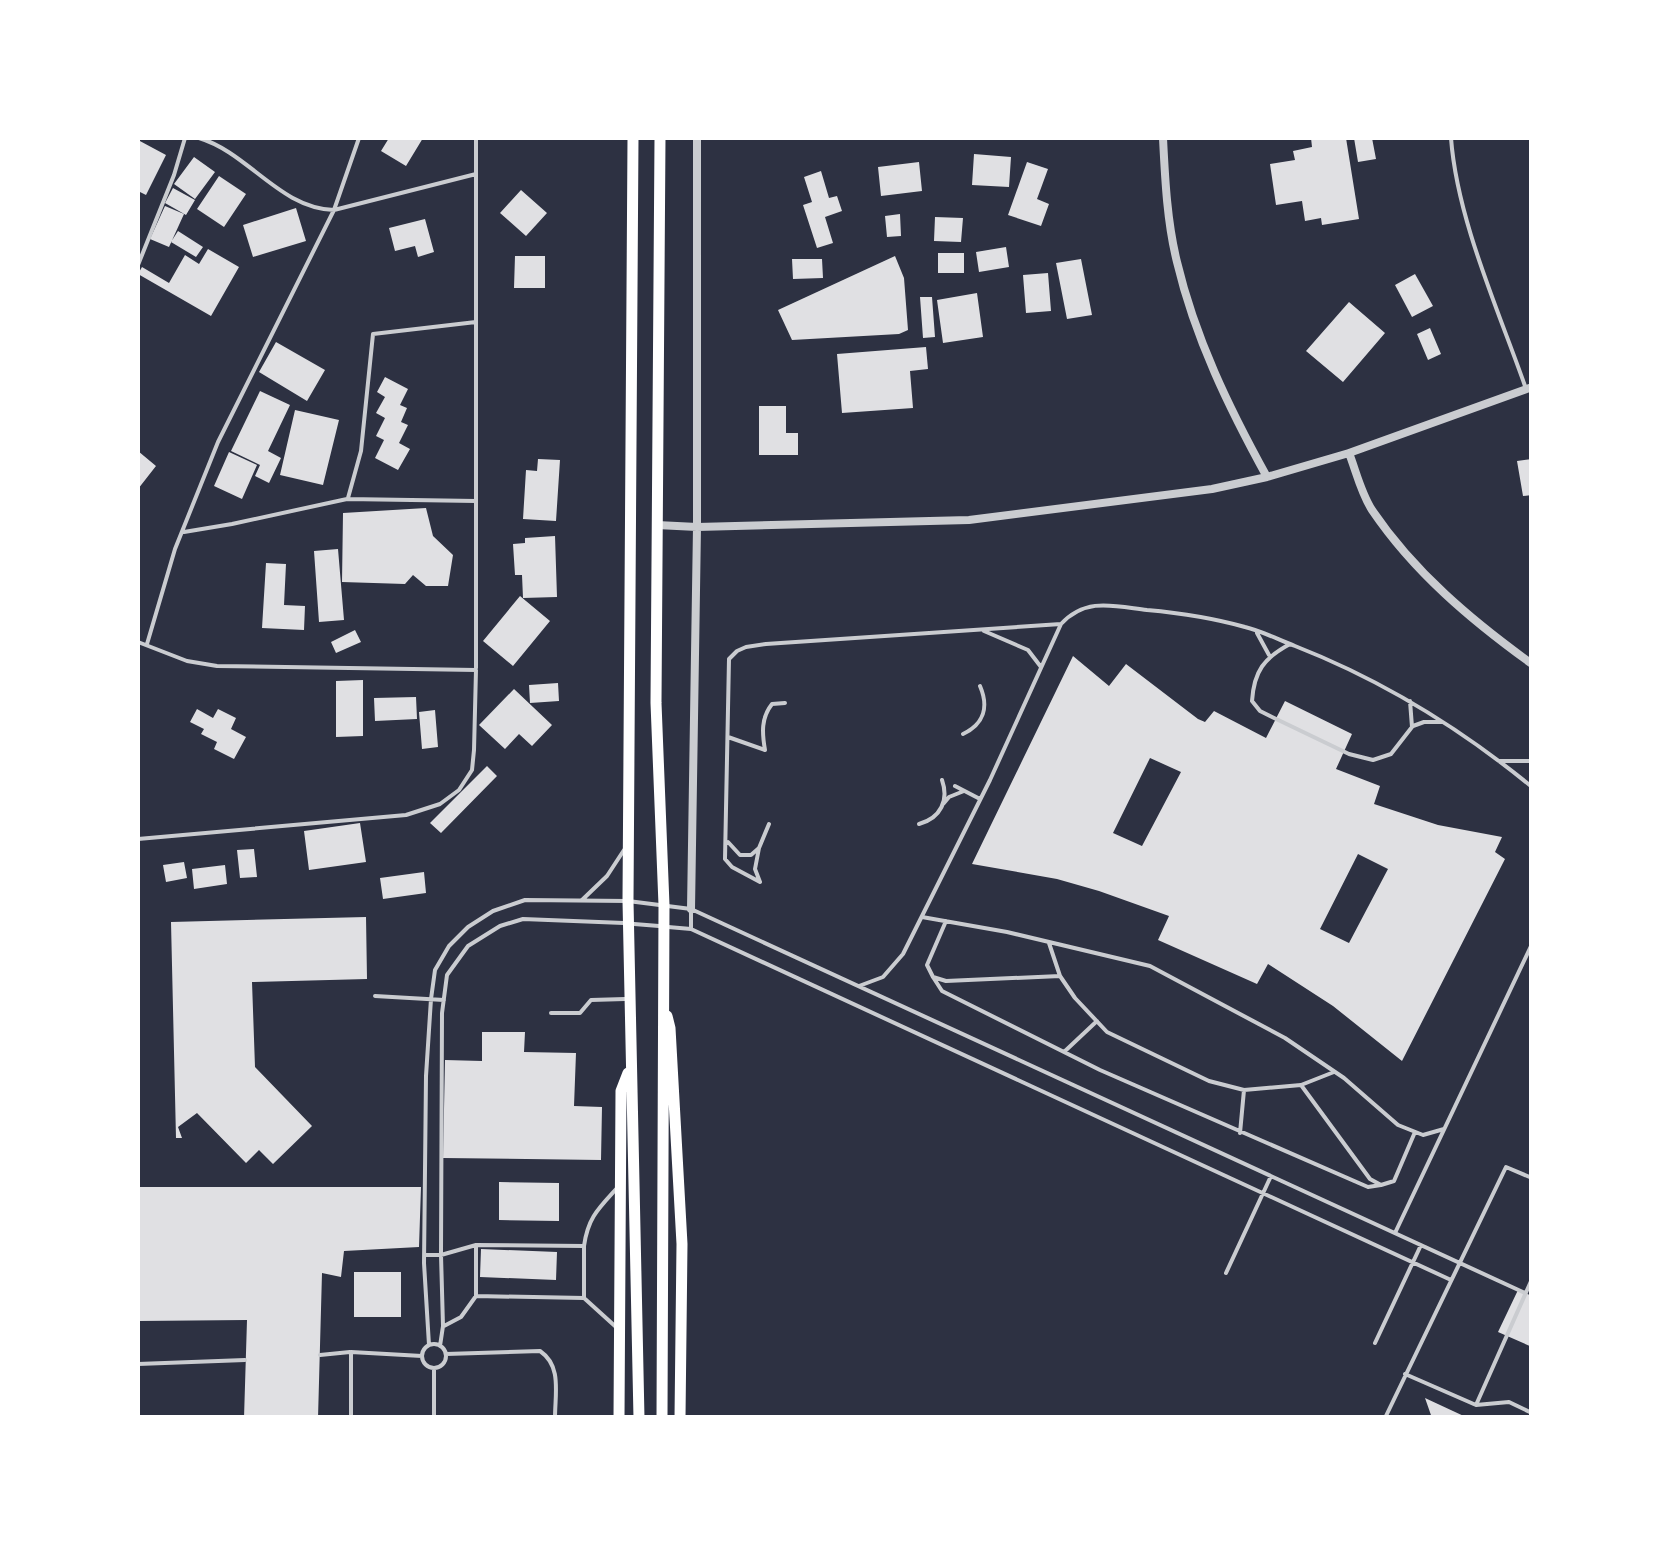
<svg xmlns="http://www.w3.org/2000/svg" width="1669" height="1555" viewBox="0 0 1669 1555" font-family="'Varela Round',sans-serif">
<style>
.building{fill:#e0e0e3;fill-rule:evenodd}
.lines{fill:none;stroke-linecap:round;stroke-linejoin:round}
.service{stroke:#caccd0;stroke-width:4}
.minor{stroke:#caccd0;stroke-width:8}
.primary{stroke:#fff;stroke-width:11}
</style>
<rect width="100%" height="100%" fill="#2d3142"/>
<path class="building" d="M389,138H423L406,166L381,151Z
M1311,138H1346L1359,219L1322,225L1321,218L1305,221L1302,201L1276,205L1270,164L1295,160L1293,151L1312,147Z
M1354,138H1372L1376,159L1358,162Z
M138,140L166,155L146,195L138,191Z
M974,154L1011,157L1009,187L972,185Z
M194,157L215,172L195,199L174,184Z
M919,162L922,191L881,196L878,167Z
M1027,162L1048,169L1037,199L1049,204L1041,226L1008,215Z
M821,171L829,198L837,196L842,211L825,217L833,243L817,248L803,205L812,202L804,177Z
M219,176L246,194L224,227L197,209Z
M173,188L195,200L186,215L165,203Z
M521,190L547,213L526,236L500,213Z
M165,206L184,214L169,247L150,239Z
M296,208L306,241L253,257L243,225Z
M900,214L901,236L887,237L885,216Z
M935,217L963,218L961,242L934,241Z
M425,219L434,252L418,257L415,246L395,251L389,228Z
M178,231L203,247L196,257L171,242Z
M1006,247L1009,267L979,272L976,252Z
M208,249L239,267L211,316L138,274L142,267L169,283L185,255L199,264Z
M938,253H964V273H938Z
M515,256H545V288H514Z
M895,256L904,278L908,330L899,334L792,340L778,310Z
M792,259H822L823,278L793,279Z
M1081,259L1092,315L1067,319L1056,263Z
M1048,273L1051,311L1026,313L1023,275Z
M1415,274L1433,306L1412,317L1395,285Z
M977,293L983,337L943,343L937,300Z
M920,297H932L935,337L923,338Z
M1349,302L1385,333L1343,382L1306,351Z
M1430,328L1441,354L1428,360L1417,334Z
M276,342L325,370L307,401L259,372Z
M926,347L928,369L910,371L913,408L842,413L837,354Z
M385,377L408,389L400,405L407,408L401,422L408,425L399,443L410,449L398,470L375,458L384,440L376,436L385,418L376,413L385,397L377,392Z
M260,391L290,405L268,451L281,458L269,483L255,476L260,465L231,451Z
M759,406H786V433H798V455H759Z
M295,410L339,420L323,485L280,475Z
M138,451L156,466L138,489Z
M229,452L257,465L242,499L214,486Z
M538,459L560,460L556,521L523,519L526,470L537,471Z
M1532,459V495L1523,496L1517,461Z
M426,508L433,536L453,555L448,586H426L413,575L405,584L342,582L343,513Z
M555,536L557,597L523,598L522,575H515L513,544L525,543V538Z
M338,549L344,620L319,622L314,551Z
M266,563L286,564L284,605L305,606L304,630L262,628Z
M520,596L550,621L513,666L483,641Z
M355,630L361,642L336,653L331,642Z
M1073,656L1109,686L1126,664L1198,719L1205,722L1214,711L1266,738L1285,701L1352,734L1336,769L1380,786L1374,804L1438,825L1502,837L1495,852L1505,859L1402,1061L1333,1006L1268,964L1257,984L1158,940L1169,916L1099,891L1057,879L972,864ZM1150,758L1181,772L1142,846L1113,833ZM1358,854L1388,869L1349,943L1320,929Z
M363,680V736L336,737V681Z
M558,683L559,701L530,703L529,685Z
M514,689L552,725L532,746L519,734L505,749L479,725Z
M416,697L417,719L375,721L374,698Z
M197,709L213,718L218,709L236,718L231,729L246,737L234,759L214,749L217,742L201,734L204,729L190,722Z
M435,710L438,747L422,749L419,712Z
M487,766L497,776L441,833L430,823Z
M360,823L366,862L309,870L304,831Z
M254,849L257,877L240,878L237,850Z
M184,862L187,878L166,882L163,865Z
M225,865L227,884L194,889L192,869Z
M424,872L426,893L383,899L380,878Z
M366,917L367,979L252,982L255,1067L312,1126L273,1164L259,1150L246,1163L197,1113L178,1127L182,1138H176L171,922Z
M482,1032H525L524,1052L576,1053L574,1106L602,1107L601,1160L443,1158L445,1060L482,1061Z
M499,1182L559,1183V1221L499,1220Z
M138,1187H421L419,1247L344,1251L341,1277L322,1273L318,1418H244L247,1320L138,1321Z
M481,1249L557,1252L556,1280L480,1277Z
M354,1272H401V1317H354Z
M1518,1290L1532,1296V1347L1498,1332Z
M1425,1398L1468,1418H1432Z"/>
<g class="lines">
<path class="service" d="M199,138C249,153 279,208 334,210L476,174
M476,138V668
M1451,138C1457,219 1498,309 1525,386
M138,265L174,175L185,138
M348,498L361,451L373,334L476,322
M184,532L232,524L347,499L476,501
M984,631L1028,650L1041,667
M1257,633L1269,655
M138,642L187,661L217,666L476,670L474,750L472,770L459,790L440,804L406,815L138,839
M147,644L175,549L218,442L334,210L359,138
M1290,644C1264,658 1254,671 1252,701L1260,711L1272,717L1349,754L1373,760L1391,754L1412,727L1410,701
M1413,726L1424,722H1442
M963,734C984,724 989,707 980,686
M728,737L765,750C762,733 761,718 772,704L785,703
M1499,761H1532
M955,786L980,799
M944,803L949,797L964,791
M919,824C941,818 949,800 942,780
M728,842L740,855H751L759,848L769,824
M759,848L755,869L760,882
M760,882L732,867L725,859L729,659L737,651L746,647L766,644L1061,624
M582,900L607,876L624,850
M922,917L1007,932L1150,966L1285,1038L1344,1078L1398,1125L1423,1135L1444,1129
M946,921L927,965L933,977L946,981L1060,976
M634,924L659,926
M668,927L691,929L1451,1280
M691,929V909
M1049,943L1060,976L1075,998L1107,1032L1209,1081L1244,1090L1301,1085L1334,1072
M933,977L942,991L1100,1070L1368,1187L1381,1185
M859,986L883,977L903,954L990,780L1061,624C1086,597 1114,606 1147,610C1180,613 1213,618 1245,627C1262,631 1279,640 1295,646C1382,680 1460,728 1532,787
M375,996L444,1000
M551,1013H580L591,1000L625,999
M1064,1052L1097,1021
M1301,1085L1370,1179L1381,1185L1394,1181L1415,1132
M1240,1133L1244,1090
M1395,1233L1532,944
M584,1246C588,1217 599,1208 618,1187
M425,1255H441L476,1245L584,1246V1298L476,1296V1245
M1226,1273L1271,1176
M584,1298L616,1327
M444,1326L461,1317L476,1296
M1375,1343L1421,1245
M422 1356a12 12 0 1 1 24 0a12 12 0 1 1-24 0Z
M429,1345L424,1263L426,1076L431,999L435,970L449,946L468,927L493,911L525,900L628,901L691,909L1525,1293
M440,1346L443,1326L441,1255L442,1013L447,975L468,946L500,926L523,919L624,923
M446,1354L540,1351C562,1366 555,1393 555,1418
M320,1355L350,1352
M138,1364L245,1360
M434,1369V1418
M1405,1374L1476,1405L1509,1402L1532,1413
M1476,1405L1532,1279
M351,1418V1352L422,1356
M1385,1418L1506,1167L1532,1178"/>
<path class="minor" d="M1163,138C1165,178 1167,222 1177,262C1195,338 1229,408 1267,477
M1349,453C1356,471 1361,493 1372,510C1414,572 1471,620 1532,664
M657,525L697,527L969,520L1212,489L1267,477L1349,453L1532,387
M691,909L697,527V138"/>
<path class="primary" d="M633,138L628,901L639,1418
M660,138L656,703L664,905L662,1418
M667,1016L670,1028L682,1244L680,1418
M619,1418L621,1091L628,1073"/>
</g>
<rect width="1669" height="1555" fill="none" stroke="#ffffff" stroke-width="280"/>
</svg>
